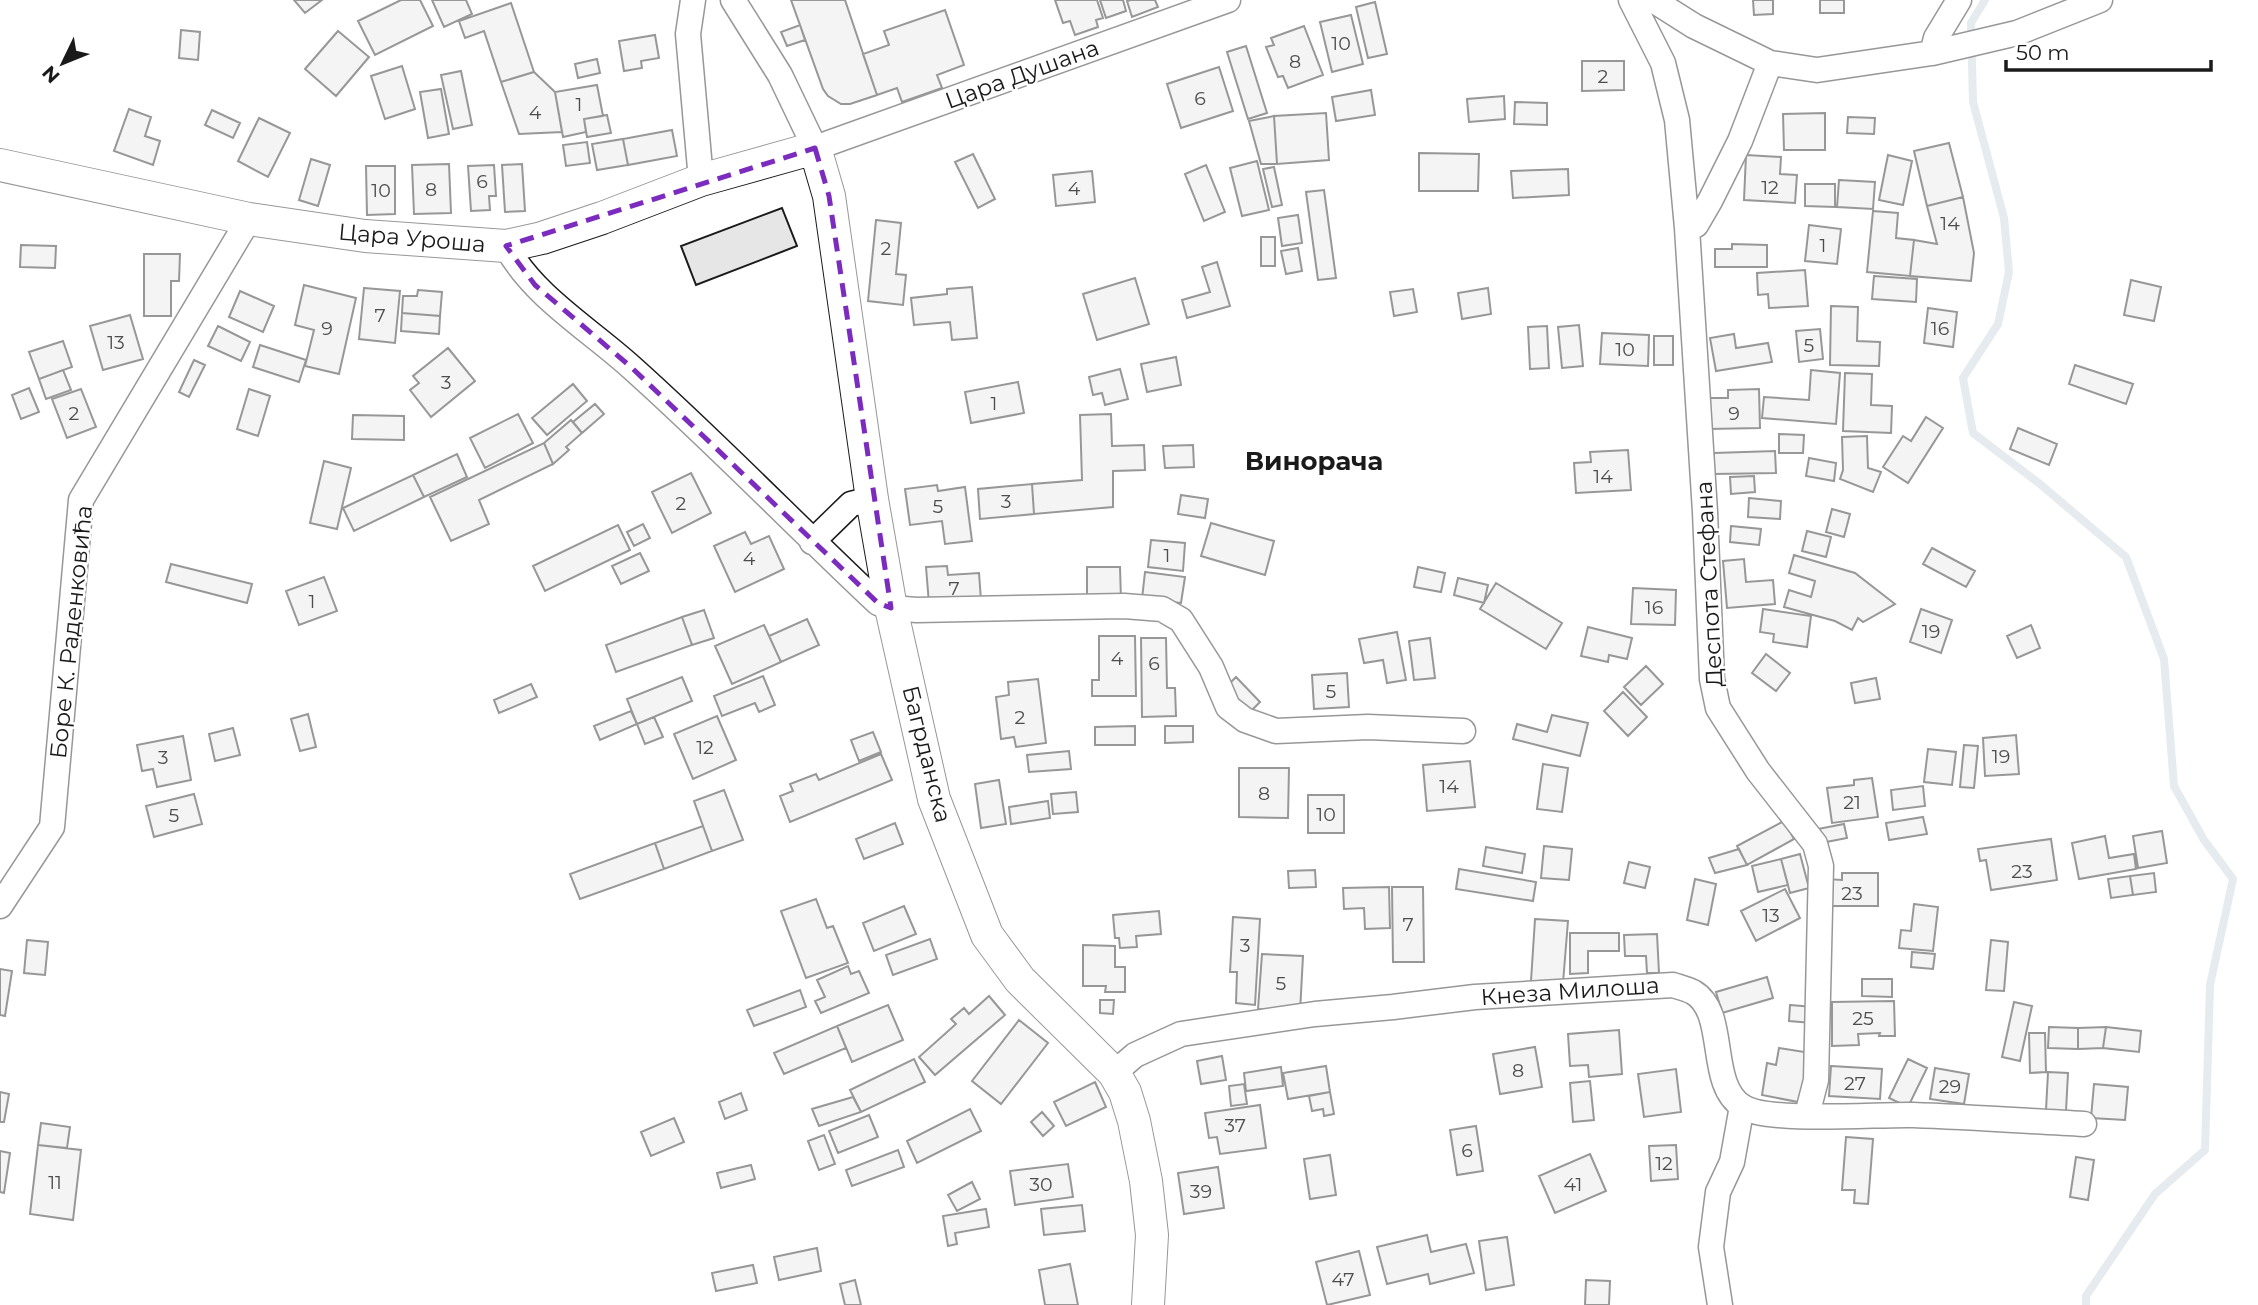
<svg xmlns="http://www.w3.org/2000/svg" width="2258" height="1305" viewBox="0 0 2258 1305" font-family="Montserrat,sans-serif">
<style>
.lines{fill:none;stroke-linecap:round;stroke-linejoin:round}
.stream{stroke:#c6d2dc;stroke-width:8}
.building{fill:#e6e6e6;stroke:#1a1a1a;stroke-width:2}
.minor-casing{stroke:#1a1a1a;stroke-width:27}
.tertiary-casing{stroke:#1a1a1a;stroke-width:34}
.minor{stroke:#fff;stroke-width:24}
.tertiary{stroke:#fff;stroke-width:32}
.marked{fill:none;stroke:#7b2cbf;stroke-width:5;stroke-dasharray:14 9;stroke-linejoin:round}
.labels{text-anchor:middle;stroke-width:5;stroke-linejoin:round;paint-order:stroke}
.number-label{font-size:19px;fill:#4d4d4d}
.street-label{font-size:23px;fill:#1a1a1a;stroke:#fff}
.quarter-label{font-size:26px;font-weight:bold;fill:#1a1a1a;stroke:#fff}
</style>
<rect width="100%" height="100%" fill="#fff"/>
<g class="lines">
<path class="stream" d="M1985,0L1971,23L1973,102L2004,218L2009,272L1998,324L1963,378L1973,433L2040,484L2126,557L2164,659L2174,786L2204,840L2233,879L2210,985L2205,1150L2155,1194L2086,1296V1305"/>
</g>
<path class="building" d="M294,0H322L305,13Z
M401,0H420L433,26L375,55L358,21Z
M432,0H466L472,14L444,27Z
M791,0H845L877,95L850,104H841L828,96L823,89Z
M1055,0H1097L1103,18L1096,20L1098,27L1075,35L1070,21L1063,23Z
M1100,0H1123L1126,11L1106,18Z
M1131,0H1155L1158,7L1132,17L1127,1Z
M1753,0H1773V14L1754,15Z
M1820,0H1844V13H1820Z
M1375,2L1387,54L1368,58L1356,7Z
M511,3L534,72L501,82L484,31L465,38L459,21Z
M945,10L964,65L937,75L942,88L902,102L897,88L877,95L863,54L889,45L884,31Z
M1351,15L1363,64L1332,72L1320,22Z
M800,25L805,40L787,46L781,32Z
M1304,26L1323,75L1288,88L1283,76L1278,77L1266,47L1274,45L1271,38Z
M181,30L200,32L198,60L179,58Z
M338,31L369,57L336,96L305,69Z
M655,35L659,58L641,61L642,68L624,71L619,41Z
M1246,46L1267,113L1248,119L1227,52Z
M597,59L600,73L578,78L575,64Z
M1582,61H1624V90L1582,91Z
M402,66L415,109L385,119L371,76Z
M1219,67L1233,111L1181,128L1167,84Z
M461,71L472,125L453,129L441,75Z
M534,72L555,92L562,132L519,134L501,82Z
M597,85L603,116L584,119L586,132L563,137L555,92Z
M441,89L449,134L428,138L420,92Z
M1371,90L1375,115L1336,121L1332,97Z
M1504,96L1505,119L1469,122L1467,99Z
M1515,102L1547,103V125L1514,124Z
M129,109L151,117L145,136L160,141L153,165L114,151Z
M212,110L240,123L233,138L205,125Z
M1326,113L1329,160L1277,164L1274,116Z
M1825,113V150H1784L1783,114Z
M607,115L611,133L587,137L584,119Z
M1274,116L1277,164H1261L1249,121Z
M1848,117L1875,118L1874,134L1847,133Z
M259,118L290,133L268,177L238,161Z
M672,130L677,156L628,165L623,139Z
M623,139L628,165L597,170L592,144Z
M587,142L590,163L566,166L563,145Z
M1949,143L1963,197L1927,206L1914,151Z
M1419,153L1479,154L1478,191H1419Z
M973,154L995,199L978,208L955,162Z
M1746,155L1781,157L1780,174L1797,175L1795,203L1744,200Z
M1888,155L1912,161L1903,205L1879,200Z
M311,159L330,165L318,206L299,200Z
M1257,161L1269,210L1242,216L1230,168Z
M449,164L451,213L414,214L412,165Z
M522,164L525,211L505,212L502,165Z
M494,165L496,196H489L490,210L471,211L468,166Z
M1206,165L1225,212L1204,221L1185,174Z
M366,166H395V214L367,215Z
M1274,167L1282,205L1272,207L1263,169Z
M1568,169L1569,195L1513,198L1511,171Z
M1092,171L1095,202L1056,206L1053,175Z
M1839,180L1875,182L1873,209L1837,207Z
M1805,184H1835V207L1805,206Z
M1324,190L1336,278L1318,280L1306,192Z
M1963,197L1974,253L1971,281L1910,276L1914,240L1937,244L1927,206Z
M782,208L797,246L696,285L681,246Z
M1873,211L1898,213L1896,238L1914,240L1910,276L1867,272Z
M1298,215L1302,243L1282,246L1278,218Z
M876,220L901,223L896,274L906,275L903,305L868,301Z
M1809,225L1841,229L1837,264L1805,261Z
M1261,237H1275V266H1261Z
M1732,244L1767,245V267H1715V249H1732Z
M21,245L56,246L55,268L20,267Z
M1298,248L1302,271L1286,274L1281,251Z
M144,254H180L179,281H171V316H144Z
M1217,262L1230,306L1187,318L1182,300L1210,292L1202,267Z
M1805,270L1808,306L1769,308L1768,294L1758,295L1757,273Z
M1874,276L1917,279L1916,302L1872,299Z
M1135,278L1149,324L1097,340L1083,294Z
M2131,280L2161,287L2154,321L2124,315Z
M304,285L356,298L339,374L305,366L314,330L295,325Z
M972,287L977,338L952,340L950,322L914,325L911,298L947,294V289Z
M364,288L400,291L395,343L359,339Z
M1488,288L1491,314L1462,319L1458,293Z
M1413,289L1417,312L1394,316L1390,292Z
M418,290L442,292L440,316L402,313L403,296H417Z
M240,291L274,306L263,332L229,317Z
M1831,306L1858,307L1857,341L1880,342L1879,366L1830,365Z
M1928,308L1957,312L1953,347L1924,343Z
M402,313L440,316L439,334L401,331Z
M130,315L143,359L103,370L90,326Z
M1579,325L1583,366L1562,368L1558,327Z
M218,326L250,342L241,361L208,346Z
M1547,326L1549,368L1530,369L1528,327Z
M1820,329L1823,359L1799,362L1796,331Z
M1602,333L1649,335L1648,366L1600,364Z
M1734,334L1736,348L1768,343L1772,362L1716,371L1710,338Z
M1654,336H1673V365H1654Z
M63,341L72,367L39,379L29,352Z
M260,345L306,360L299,382L253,367Z
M448,348L475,381L431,417L410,390L419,383L413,376Z
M1176,357L1181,385L1147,392L1141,364Z
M194,360L205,365L189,397L179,392Z
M2075,365L2133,384L2126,404L2069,384Z
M1120,369L1128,399L1105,405L1102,393L1093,395L1089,377Z
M63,370L71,390L46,399L39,379Z
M1811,370L1840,373L1836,424L1762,418L1764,397L1809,400Z
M1845,373L1872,374L1871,405L1892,406L1891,433L1843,431Z
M1018,382L1024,413L971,423L965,392Z
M573,384L587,401L547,435L532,418Z
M29,388L39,412L21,419L12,395Z
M81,389L96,427L67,438L52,399Z
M249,389L270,396L258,436L237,429Z
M1759,389L1760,428L1709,429L1708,398H1728V390Z
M595,404L604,414L582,433L573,422Z
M518,414L533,443L485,468L470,438Z
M1111,414L1112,446L1144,445L1145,470L1113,471V507L1034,514L1032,484L1082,480L1080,415Z
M353,415L404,416V440L352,439Z
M1926,417L1943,428L1908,483L1883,467L1903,436L1911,441Z
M571,420L582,433L566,447L569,450L553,464L544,443Z
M2018,428L2057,444L2049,465L2010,449Z
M1779,434L1804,435L1803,453H1779Z
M1867,436L1868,468L1881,472L1873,492L1840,479L1843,470L1842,437Z
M544,443L553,464L479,500L489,524L451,541L430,497Z
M1193,445L1194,467L1165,468L1163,446Z
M1628,450L1631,490L1576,493L1574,463L1591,462L1590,452Z
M1775,451L1776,473L1714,474V453Z
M457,454L467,477L424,497L413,475Z
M1809,458L1836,463L1834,481L1806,476Z
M324,461L351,468L337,529L310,523Z
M691,473L711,513L672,533L652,492Z
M413,475L424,497L354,531L343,508Z
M1754,476L1755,492L1731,494L1730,477Z
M1032,484L1034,514L980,519L978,489Z
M937,485L938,491L965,487L972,541L945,544L942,521L910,525L905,489Z
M1181,495L1208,499L1205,518L1178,514Z
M1749,498L1781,501L1780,519L1748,517Z
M1832,509L1850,514L1844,537L1826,532Z
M1211,523L1274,541L1265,575L1201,556Z
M643,524L650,538L634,546L627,532Z
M618,525L630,550L545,591L533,566Z
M1731,526L1761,529L1759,545L1730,542Z
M1807,531L1831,537L1826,557L1802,551Z
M745,532L751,544L769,536L784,569L735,592L714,546Z
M1151,540L1185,543L1183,571L1148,567Z
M1932,548L1975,571L1966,587L1923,564Z
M640,553L649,571L621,584L612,566Z
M1794,555L1855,573L1895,604L1863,622L1858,618L1852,630L1835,621L1784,607L1789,590L1811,597L1815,581L1789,573Z
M1744,559L1746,582L1773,580L1775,604L1727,608L1723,561Z
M171,564L252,584L247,603L166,582Z
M947,566L948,575L979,573L981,600L929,604L926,567Z
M1087,567H1120L1121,600H1087Z
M1418,567L1445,573L1441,592L1414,587Z
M1145,572L1185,577L1181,603L1142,599Z
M324,577L337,611L299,625L286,591Z
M1458,578L1488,585L1484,603L1454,595Z
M1496,583L1562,623L1546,649L1480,609Z
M1633,588L1676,590L1675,625L1631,624Z
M1763,609L1811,616L1807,647L1773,642L1774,634L1760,632Z
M1921,609L1952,620L1941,653L1910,642Z
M704,610L714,638L692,645L682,617Z
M682,617L692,645L616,672L606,645Z
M807,619L819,645L781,662L769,636Z
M764,625L781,662L732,684L715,646Z
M2031,625L2040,648L2017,658L2007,636Z
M1588,627L1632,638L1627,659L1609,655L1608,662L1581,656Z
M1397,632L1406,680L1387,683L1383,660L1364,663L1359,639Z
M1099,636H1135L1136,696H1092V680H1099Z
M1141,638H1166L1167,688H1175L1176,716L1142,717Z
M1430,638L1435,678L1414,680L1409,641Z
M1766,654L1790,673L1776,691L1752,673Z
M1646,666L1663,684L1641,705L1624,687Z
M1347,673L1349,707L1314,709L1312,675Z
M763,676L775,705L759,712L755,703L722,716L714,696Z
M682,677L692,701L637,724L627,699Z
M1236,677L1260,702L1247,715L1223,690Z
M1876,678L1880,699L1855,703L1851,683Z
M1038,679L1046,743L1016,747L1014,737L1001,739L996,697L1009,695L1008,682Z
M531,684L537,697L499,713L494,700Z
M1623,692L1647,717L1628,736L1604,711Z
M631,711L637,724L600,740L594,726Z
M308,714L316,747L300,751L291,719Z
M1552,715L1588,723L1580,756L1513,739L1517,724L1547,732Z
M717,716L736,760L693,779L674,734Z
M654,717L663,737L645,744L637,724Z
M1135,726V745H1095V727Z
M1165,726H1193V742L1165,743Z
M233,728L240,755L215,761L209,734Z
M873,732L881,752L859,761L851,740Z
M2016,735L2019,774L1985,776L1983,738Z
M183,736L191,780L157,787L153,769L142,771L137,745Z
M1964,745L1978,746L1974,788L1960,787Z
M1928,749L1956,752L1952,785L1924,782Z
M1069,751L1071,769L1029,772L1027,755Z
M881,754L892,780L790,822L780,796L793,791L790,784L816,774L819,780Z
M1470,761L1475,807L1427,811L1423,765Z
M1543,764L1568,768L1562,812L1537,809Z
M1239,768H1289L1288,818L1239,817Z
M1872,778L1878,817L1832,823L1827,788L1854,785V780Z
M999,780L1006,824L981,828L975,784Z
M1923,786L1925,806L1893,810L1891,790Z
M724,790L743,840L712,851L694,801Z
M1076,792L1078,812L1053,814L1051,794Z
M194,794L202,824L154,837L146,806Z
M1308,795H1344V833H1308Z
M1048,801L1050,818L1011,824L1009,807Z
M1923,817L1927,834L1889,840L1886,823Z
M1784,821L1794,839L1747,865L1737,846Z
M895,823L903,844L864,859L856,839Z
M1844,824L1847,838L1821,843L1818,829Z
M703,826L712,851L664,869L655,843Z
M2162,831L2167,863L2138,868L2133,836Z
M2105,836L2109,858L2134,854L2136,869L2079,879L2072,843Z
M2051,839L2057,880L1991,890L1986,860L1980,861L1978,849Z
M655,843L664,869L580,899L570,874Z
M1544,846L1572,849L1569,880L1541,878Z
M1486,847L1525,854L1522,873L1483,866Z
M1739,849L1747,865L1715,873L1709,858Z
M1800,854L1809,888L1790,893L1781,859Z
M1781,859L1788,885L1758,892L1752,866Z
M1629,862L1650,867L1645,888L1624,883Z
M1459,869L1536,882L1533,901L1456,889Z
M1315,870L1316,887L1289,888L1288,871Z
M1842,873H1878V906H1827V879L1842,880Z
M2154,873L2156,892L2133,895L2130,876Z
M2130,876L2133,895L2111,898L2108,879Z
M1695,879L1716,884L1708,925L1687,920Z
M1389,887L1390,928L1365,929L1364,908L1344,909L1343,888Z
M1392,887H1423L1424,962H1393Z
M1785,889L1800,918L1756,941L1741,911Z
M816,899L827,928L833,926L848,963L806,978L781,911Z
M1914,904L1938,907L1933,951L1899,948L1901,930L1911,931Z
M904,906L916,934L874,951L863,923Z
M1159,911L1161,934L1136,936L1137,947L1120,948L1119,938H1115L1113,915Z
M1233,917L1260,919L1255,1005L1236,1003L1237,972H1230Z
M1535,919L1568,921L1563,983L1531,981Z
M1570,933H1619V951H1588V973L1570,974Z
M1657,934L1659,973H1647L1646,956H1625L1624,935Z
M930,939L937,959L893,975L886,955Z
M27,940L48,942L45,975L24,973Z
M1991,940L2008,942L2004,991L1986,990Z
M1083,945L1115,946V967H1125V992H1105L1106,986H1083Z
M1912,952L1935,954L1933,969L1911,967Z
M1262,954L1303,956L1300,1012L1258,1009Z
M848,966L851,974L859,971L869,993L821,1013L815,1001L825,997L817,980Z
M0,969L12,971L5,1016L0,1015Z
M1767,977L1773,998L1722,1013L1716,992Z
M1862,979H1892V997L1862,996Z
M800,990L806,1007L754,1026L747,1010Z
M989,996L1005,1015L935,1075L919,1057L956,1024L951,1019L964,1008L969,1014Z
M1100,1000H1114L1113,1014L1100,1013Z
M1894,1001L1895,1036H1879L1880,1033L1858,1034L1859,1045L1832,1046V1002Z
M2014,1002L2032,1006L2020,1061L2002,1057Z
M888,1005L903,1040L852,1062L837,1026Z
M1790,1005L1814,1007L1812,1023L1789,1021Z
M1019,1020L1048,1043L1001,1104L972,1081Z
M837,1026L846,1048L784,1074L774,1053Z
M2049,1027L2078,1028V1049L2048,1048Z
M2106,1027L2103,1048L2078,1049V1028Z
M2106,1027L2141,1031L2139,1052L2103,1048Z
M1619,1030L1622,1074L1589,1077L1588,1065L1570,1066L1568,1034Z
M2029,1033H2045L2046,1072L2030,1073Z
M1535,1047L1542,1087L1500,1094L1493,1054Z
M1779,1048L1811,1053L1803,1103L1762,1095L1767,1063L1776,1065Z
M1222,1056L1226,1080L1201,1084L1197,1061Z
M914,1059L925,1082L861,1112L850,1090Z
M1908,1059L1927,1068L1908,1107L1889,1098Z
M1326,1066L1330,1092L1288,1099L1283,1073Z
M1831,1066L1882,1069L1880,1099L1829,1096Z
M1281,1067L1283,1086L1246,1091L1244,1073Z
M1935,1068L1969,1074L1964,1104L1930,1099Z
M1676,1069L1681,1112L1644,1117L1638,1074Z
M2048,1072L2068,1073L2066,1111L2046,1110Z
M1590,1081L1594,1120L1573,1122L1570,1083Z
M1095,1082L1106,1107L1066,1126L1054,1102Z
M1244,1084L1247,1104L1231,1106L1229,1086Z
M2094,1084L2128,1087L2125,1120L2091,1118Z
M0,1092L9,1094L4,1122H0Z
M1330,1092L1334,1114L1324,1116L1323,1109L1312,1111L1309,1096Z
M741,1093L747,1110L725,1119L719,1102Z
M853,1097L861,1112L819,1126L812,1109Z
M1260,1105L1266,1148L1220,1154L1217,1137L1209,1138L1205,1113Z
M970,1109L981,1131L917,1163L907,1141Z
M1042,1112L1054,1126L1043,1136L1031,1122Z
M869,1115L878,1137L838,1153L829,1131Z
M674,1118L684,1142L651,1156L641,1132Z
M41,1123L70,1127L67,1148L38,1145Z
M1476,1126L1483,1171L1457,1175L1450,1130Z
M824,1135L835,1164L819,1170L808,1141Z
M1846,1137L1873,1139L1868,1204L1854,1203L1855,1190H1842Z
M38,1145L81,1150L73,1220L30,1214Z
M1676,1145L1678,1179L1651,1181L1649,1146Z
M898,1150L904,1167L852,1186L846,1170Z
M0,1151L10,1153L4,1193L0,1192Z
M1590,1154L1606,1191L1555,1213L1539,1176Z
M1330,1155L1336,1195L1310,1199L1304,1159Z
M2076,1157L2094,1160L2088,1200L2070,1197Z
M1068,1164L1073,1197L1015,1205L1010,1171Z
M751,1165L755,1179L721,1188L717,1173Z
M1218,1167L1224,1208L1184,1214L1178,1173Z
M972,1182L980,1199L957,1211L948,1195Z
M1082,1205L1085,1231L1044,1235L1041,1209Z
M986,1209L989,1227L955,1233L957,1244L948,1246L943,1216Z
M1427,1235L1431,1252L1466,1244L1474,1273L1430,1284L1428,1274L1387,1284L1377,1247Z
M1507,1237L1514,1285L1486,1290L1479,1241Z
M817,1248L821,1271L779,1280L774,1257Z
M1359,1251L1370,1295L1327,1305L1316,1262Z
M1070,1264L1078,1305H1045L1039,1270Z
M753,1265L757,1283L716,1291L712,1273Z
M855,1280L861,1305H845L840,1284Z
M1586,1280L1610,1281L1609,1305H1585Z"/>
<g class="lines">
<defs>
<path id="minor" d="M693,0L688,34L701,180
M733,0L780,75L815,148L1228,0
M1631,0L1663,63L1677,120L1687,228L1705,512L1712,679L1718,708L1758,771L1815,844L1821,866L1816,1080L1807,1115
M1653,0L1694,26L1770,63L1817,70L1932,53L2017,33L2100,0
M1932,53L1936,38L1959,0
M1687,228L1696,225L1710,201L1740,141L1770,63
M506,246C533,296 589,329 631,367C716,443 795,525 878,603L891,608L917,610L1124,606L1162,609L1181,620L1211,667L1228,707L1245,720L1276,731L1368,727L1463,731
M812,542L851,504L872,499
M0,906L52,827L81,500L249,219
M1114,1073L1135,1055L1181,1034L1315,1014L1393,1007L1475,997L1673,985C1679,987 1687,989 1693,992C1729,1013 1706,1084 1743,1107C1769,1123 1877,1114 1913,1115C1970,1117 2027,1121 2084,1124
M1720,1305L1711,1247L1718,1192L1732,1162L1742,1106"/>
<path id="tertiary" d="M0,165L249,219L365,236L506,246L542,238L602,218L701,180L815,148L829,196L872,499L891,608L934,799L987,935L1020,980L1114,1073L1125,1092L1134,1121L1146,1181L1152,1235L1148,1305"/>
</defs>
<use href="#minor" class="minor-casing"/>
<use href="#tertiary" class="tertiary-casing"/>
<use href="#minor" class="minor"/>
<use href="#tertiary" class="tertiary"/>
</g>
<path d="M0 0H2258V1305H0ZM815,148L829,196L891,608L878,603L631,367L535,285L506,246Z" fill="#fff" fill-opacity=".55" fill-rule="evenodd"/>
<path class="marked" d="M815,148L829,196L891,608L878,603L631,367L535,285L506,246Z"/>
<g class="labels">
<g class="number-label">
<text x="1341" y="50">10</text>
<text x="1295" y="68">8</text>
<text x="1603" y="83">2</text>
<text x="1200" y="105">6</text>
<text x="579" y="111">1</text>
<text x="535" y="119">4</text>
<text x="482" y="188">6</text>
<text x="1770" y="194">12</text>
<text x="1074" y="195">4</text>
<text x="431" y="196">8</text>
<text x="381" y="197">10</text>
<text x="1950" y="230">14</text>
<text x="1823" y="252">1</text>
<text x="886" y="255">2</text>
<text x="380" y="322">7</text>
<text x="327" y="335">9</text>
<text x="1940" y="335">16</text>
<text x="116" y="349">13</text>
<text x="1809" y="352">5</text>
<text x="1625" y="356">10</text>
<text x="446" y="389">3</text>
<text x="994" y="410">1</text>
<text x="74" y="420">2</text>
<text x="1734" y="420">9</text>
<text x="1603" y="483">14</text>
<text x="1006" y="508">3</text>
<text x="681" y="510">2</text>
<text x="938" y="513">5</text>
<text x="1167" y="562">1</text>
<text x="749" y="565">4</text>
<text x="954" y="595">7</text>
<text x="312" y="608">1</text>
<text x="1654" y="614">16</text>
<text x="1931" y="638">19</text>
<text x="1117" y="665">4</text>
<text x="1154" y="670">6</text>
<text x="1331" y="698">5</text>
<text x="1020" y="724">2</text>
<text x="705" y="754">12</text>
<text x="2001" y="763">19</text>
<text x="163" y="764">3</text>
<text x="1449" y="793">14</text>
<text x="1264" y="800">8</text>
<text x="1852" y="809">21</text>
<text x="1326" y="821">10</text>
<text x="174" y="822">5</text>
<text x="2022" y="878">23</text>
<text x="1852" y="900">23</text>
<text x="1771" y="922">13</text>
<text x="1408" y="931">7</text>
<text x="1245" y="952">3</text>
<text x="1281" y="990">5</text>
<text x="1863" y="1025">25</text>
<text x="1518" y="1077">8</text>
<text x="1855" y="1090">27</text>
<text x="1950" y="1093">29</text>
<text x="1235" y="1132">37</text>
<text x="1467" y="1157">6</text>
<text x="1664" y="1170">12</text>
<text x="55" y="1189">11</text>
<text x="1041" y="1191">30</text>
<text x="1573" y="1191">41</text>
<text x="1201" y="1198">39</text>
<text x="1343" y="1286">47</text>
</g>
<g class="street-label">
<text transform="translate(1022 74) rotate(-20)" y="8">Цара Душана</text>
<text transform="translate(412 238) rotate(5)" y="8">Цара Уроша</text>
<text transform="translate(1709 584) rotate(-93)" y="8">Деспота Стефана</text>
<text transform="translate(71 632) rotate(-84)" y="8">Боре К. Раденковића</text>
<text transform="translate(927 754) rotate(76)" y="8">Багрданска</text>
<text transform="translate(1570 991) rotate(-4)" y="8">Кнеза Милоша</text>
</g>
<g class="quarter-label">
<text x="1314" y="470">Винорача</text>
</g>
</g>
<g transform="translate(63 63) rotate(227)" stroke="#ffffff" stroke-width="5" paint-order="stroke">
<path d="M0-5L12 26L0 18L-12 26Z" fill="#1a1a1a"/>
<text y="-10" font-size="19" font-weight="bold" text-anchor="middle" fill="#1a1a1a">N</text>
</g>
<path d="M2006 60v10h205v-10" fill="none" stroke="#1a1a1a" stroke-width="3.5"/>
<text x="2016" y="60" font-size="21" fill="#1a1a1a" stroke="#ffffff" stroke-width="5" paint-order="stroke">50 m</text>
</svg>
